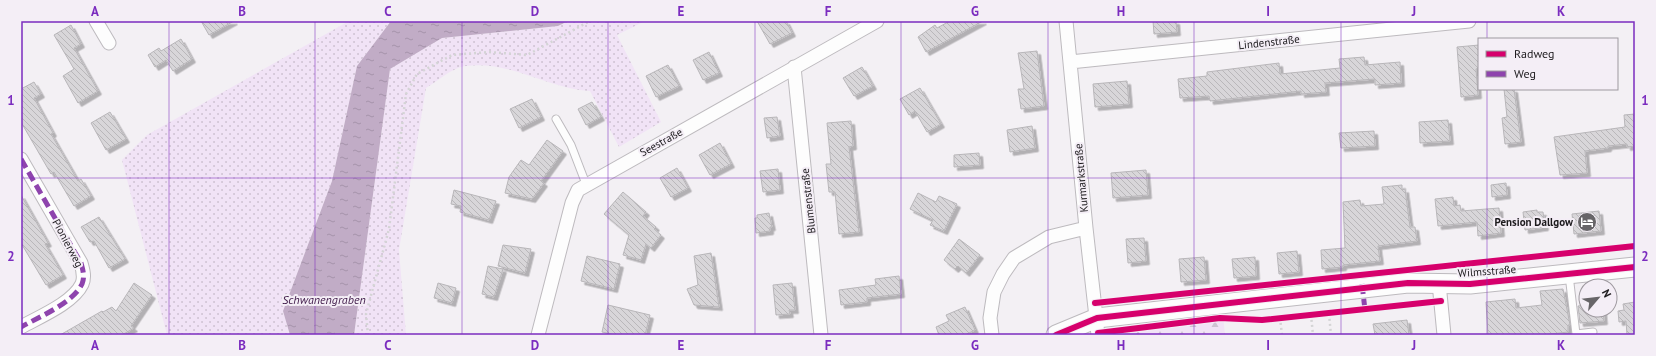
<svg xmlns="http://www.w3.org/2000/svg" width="1656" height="356" viewBox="0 0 1656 356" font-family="'PT Sans',sans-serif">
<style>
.forest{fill:url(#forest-firs)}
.park{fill:url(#park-dots)}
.water{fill:url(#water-ripples)}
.building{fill:url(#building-back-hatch);stroke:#b8b6b9;filter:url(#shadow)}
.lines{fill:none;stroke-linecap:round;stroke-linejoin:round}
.lane-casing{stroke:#bdbabe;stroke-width:9}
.street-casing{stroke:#bdbabe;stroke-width:15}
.secondary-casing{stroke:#bdbabe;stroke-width:21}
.path{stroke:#d4d4d5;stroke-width:2.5;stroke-dasharray:2 3;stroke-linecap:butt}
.lane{stroke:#fdfdfd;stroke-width:7}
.street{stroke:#fdfdfd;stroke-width:13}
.secondary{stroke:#fdfdfd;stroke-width:19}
.quiet{stroke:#8e44ad;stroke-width:5;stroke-dasharray:10 5;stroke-linecap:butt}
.cycleway-casing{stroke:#f4eef6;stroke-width:8}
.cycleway{stroke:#d6006c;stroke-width:6}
.grid{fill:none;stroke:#7b2cbf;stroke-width:1;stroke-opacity:0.55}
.labels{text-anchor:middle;stroke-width:4;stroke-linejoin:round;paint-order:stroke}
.street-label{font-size:11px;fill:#1c1a1d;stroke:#f4eef6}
.poi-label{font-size:11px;font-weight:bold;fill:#1c1a1d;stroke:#f4eef6;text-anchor:end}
.water-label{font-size:12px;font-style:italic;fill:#3f1a49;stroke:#f4eef6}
.neatline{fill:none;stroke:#7b2cbf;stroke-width:1.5}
.grid-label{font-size:13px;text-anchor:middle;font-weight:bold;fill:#7b2cbf}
</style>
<defs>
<pattern id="forest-firs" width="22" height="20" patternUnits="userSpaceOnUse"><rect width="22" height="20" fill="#f1e3f6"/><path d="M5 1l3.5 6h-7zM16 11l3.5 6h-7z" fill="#cec2d2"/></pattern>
<pattern id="park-dots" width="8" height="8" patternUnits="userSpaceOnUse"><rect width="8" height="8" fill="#f1e3f6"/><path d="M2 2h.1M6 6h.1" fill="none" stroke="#cec2d2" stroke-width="1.8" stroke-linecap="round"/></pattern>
<pattern id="water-ripples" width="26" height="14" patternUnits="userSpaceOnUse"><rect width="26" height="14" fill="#c1acc6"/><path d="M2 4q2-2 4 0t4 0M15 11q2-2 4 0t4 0" fill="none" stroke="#a593aa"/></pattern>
<pattern id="building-back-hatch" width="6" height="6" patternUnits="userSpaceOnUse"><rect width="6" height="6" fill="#d8d6d9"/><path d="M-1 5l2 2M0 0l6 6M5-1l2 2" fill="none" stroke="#b9b7ba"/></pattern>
<filter id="shadow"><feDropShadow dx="3.5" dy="3.5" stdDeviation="0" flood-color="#0004"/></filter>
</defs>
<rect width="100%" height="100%" fill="#f3f0f4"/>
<path class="forest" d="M1223,315L1225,335H1105L1104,330Z"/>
<path class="park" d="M349,21H391L357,66L332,181L283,311L290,335H167L122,160L147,135Z
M568,21H645L617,35L661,122L619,147L590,91C548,89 510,60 466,66C453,67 438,81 426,88L399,250L406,335H354L390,69L442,38L558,26Z"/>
<path class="water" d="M391,21H568L558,26L442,38L390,69L354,335H290L283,311L332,181L357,66Z"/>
<path class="building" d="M201,21H234L209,35Z
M757,21H786L792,33L770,44Z
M950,21H983L926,52L918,37L935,25L937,28Z
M1153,21H1176L1177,32L1154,34Z
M71,25L81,44L74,48L98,91L78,103L63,76L74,69L54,35Z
M181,39L192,59L173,71L166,60L155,67L148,55L159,48L161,51Z
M1479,45V68L1476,69L1478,95L1461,97L1457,47Z
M1037,51L1044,106L1021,109L1018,89H1024L1018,53Z
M709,52L719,73L703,80L693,60Z
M1364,57L1365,65L1400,62L1401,83L1375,85V79L1325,83L1326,92L1301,94V91L1210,101L1209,96L1180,98L1178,79L1207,76V72L1279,63L1280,74L1340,68L1339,59Z
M668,65L679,86L656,97L646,76Z
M862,67L873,86L854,96L843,78Z
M1127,81L1129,104L1095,107L1093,84Z
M34,82L41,94L34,98L53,133L51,134L78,181L81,179L91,196L74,206L54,172L51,174L21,122V89Z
M920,88L941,124L927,132L915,111L909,115L900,99Z
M1504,89H1514L1521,142L1505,144L1502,118L1507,117Z
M532,99L541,117L519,128L510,109Z
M592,102L601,117L586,125L578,109Z
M110,112L126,139L106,150L91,123Z
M1635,114V146L1627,147V144L1608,146V148L1585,151L1587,173L1560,175L1554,137L1625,127L1624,115Z
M777,117L780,136L767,138L764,118Z
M1448,120L1450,141L1420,143L1419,122Z
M851,121L853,146L849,147L859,232L839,234L835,192H829L826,164H831L827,123Z
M1032,126L1035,148L1010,152L1007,130Z
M1374,131L1375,146L1341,148L1339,133Z
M547,140L563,151L541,181L544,183L532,199L505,193L509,177L521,160L529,165Z
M720,143L731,164L710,175L699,155Z
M979,153L980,165L954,167V155Z
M677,168L688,188L671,197L660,178Z
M778,169L780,190L763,192L760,171Z
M1146,170L1148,195L1113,198L1111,173Z
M1506,183L1507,195L1492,197L1491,185Z
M1402,185V190L1405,189L1410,227H1415L1417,241L1378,246L1380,261L1343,265V267L1322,269L1321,250L1345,248L1343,202L1360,200L1361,206L1384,204L1382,187Z
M454,190L496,201L489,220L460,212L461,206L451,204Z
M623,192L646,212L643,216L656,227L654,229L661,235L651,248L646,244L641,260L623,255L629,235L604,214Z
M918,193L936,202L939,196L957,204L944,231L930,225L933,220L910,209Z
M21,195L48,243L45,244L63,275L46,285L21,243Z
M1453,197L1454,206L1460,205L1461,211L1499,208L1501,233L1478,236L1477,222L1438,226L1435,199Z
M1537,210V212H1543L1545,227L1525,230L1523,212Z
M1599,211L1601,231L1574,234L1572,214Z
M769,213L772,227H770V231L756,233L755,218H757V215Z
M99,217L125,259L109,268L94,241L90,242L81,227Z
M1144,238L1146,261L1128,263L1126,239Z
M959,239L980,255L966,273L958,266L955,269L944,260Z
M503,245L531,249L525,273L498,266Z
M1297,251L1299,272L1279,274L1277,253Z
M711,253L719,307L694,305L687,289L698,285L694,256Z
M587,256L620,264L614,289L581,281Z
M1204,257L1206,280L1181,282L1179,259Z
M1255,257L1256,276L1234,278L1232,259Z
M488,266L503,269L494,297L482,294Z
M899,276L901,294L867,298V302L841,305L839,290L876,285L875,279Z
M134,283L152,295L131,326L134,328L122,335H60L102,311L103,312L112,307L116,311Z
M438,283L456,288L452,303L434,298Z
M792,283L795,310H789L790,314L776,315L773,285Z
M1563,289L1570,325H1568V332L1542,335H1488L1486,302L1515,299L1516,308L1542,305L1540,291Z
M1635,302V335H1627L1626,321L1619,322L1618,311L1624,310L1623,304Z
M608,305L650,315L645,335H616L602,332Z
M1586,305V310H1603L1604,321L1580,323L1578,306Z
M965,307L975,330L965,335H939L936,327L949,321L946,315Z
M1407,320L1409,335H1375L1373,324Z"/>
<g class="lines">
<defs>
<path id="lane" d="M556,119L571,145L586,184
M1569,275L1576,334L1593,332"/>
<path id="street" d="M96,21L109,43
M1066,21L1086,228L1098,335
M1070,62L1469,21
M794,67L821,335
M21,159L81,263C83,270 85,277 82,284C73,303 39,317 21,327
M1439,283L1444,335
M538,335L572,203L578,190L877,21
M992,335L990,318L994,292L1003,274L1014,258L1049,237L1086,228"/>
<path id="secondary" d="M1056,335L1097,318L1408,283L1470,284L1635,267"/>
</defs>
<use href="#lane" class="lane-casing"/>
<use href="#street" class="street-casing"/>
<use href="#secondary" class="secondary-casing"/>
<path class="path" d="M1329,314L1331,335
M1311,315L1313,335
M1280,318L1282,335
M368,335L366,314L389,229L406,94L417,74L452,55L489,52L527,55L590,21"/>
<use href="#lane" class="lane"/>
<use href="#street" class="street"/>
<use href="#secondary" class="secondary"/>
<path class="quiet" d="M21,159L81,263C83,270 85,277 82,284C73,303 39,317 21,327
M1362,284L1365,310"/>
<defs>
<path id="cycleway" d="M1095,303L1635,246
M1098,333L1220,318L1262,320L1441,301
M1056,335L1097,318L1408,283L1470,284L1635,267"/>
</defs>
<use href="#cycleway" class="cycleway-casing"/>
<use href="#cycleway" class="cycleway"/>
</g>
<path class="grid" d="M169,21V335M315,21V335M462,21V335M608,21V335M755,21V335M901,21V335M1048,21V335M1194,21V335M1341,21V335M1487,21V39M1487,89V335M21,178H1635"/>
<defs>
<symbol id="hotel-disc" viewBox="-11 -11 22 22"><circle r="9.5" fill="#676568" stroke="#f4eef6"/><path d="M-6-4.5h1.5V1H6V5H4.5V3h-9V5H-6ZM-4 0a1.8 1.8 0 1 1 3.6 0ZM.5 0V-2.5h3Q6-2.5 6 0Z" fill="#fff"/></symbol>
</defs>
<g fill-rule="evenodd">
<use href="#hotel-disc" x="1576" y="211" width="22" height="22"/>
</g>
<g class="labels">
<g class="street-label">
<text transform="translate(1269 42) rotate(-6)" y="4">Lindenstraße</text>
<text transform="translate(661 142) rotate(-29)" y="4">Seestraße</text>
<text transform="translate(1081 178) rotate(-95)" y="4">Kurmarkstraße</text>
<text transform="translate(808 201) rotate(-96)" y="4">Blumenstraße</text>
<text transform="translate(68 243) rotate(62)" y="4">Pionierweg</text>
<text transform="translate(1487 271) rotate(-4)" y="4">Wilmsstraße</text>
</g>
<g class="poi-label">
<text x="1573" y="226">Pension Dallgow</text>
</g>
<g class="water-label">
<text x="324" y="304">Schwanengraben</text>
</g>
</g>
<rect width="1656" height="356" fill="none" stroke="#f4eef6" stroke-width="44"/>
<rect x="1478" y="38" width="140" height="52" fill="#f4eef6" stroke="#9e999f"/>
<rect x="1486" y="51" width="20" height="6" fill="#d6006c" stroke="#9e999f"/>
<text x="1514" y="58" font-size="12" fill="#1c1a1d">Radweg</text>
<rect x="1486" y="71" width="20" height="6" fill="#8e44ad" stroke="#9e999f"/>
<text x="1514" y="78" font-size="12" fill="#1c1a1d">Weg</text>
<g transform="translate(1598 298) rotate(62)"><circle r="19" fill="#f4eef6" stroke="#9e999f"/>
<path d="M0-3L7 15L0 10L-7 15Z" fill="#676568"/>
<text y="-6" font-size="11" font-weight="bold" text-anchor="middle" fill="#1c1a1d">N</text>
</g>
<rect x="22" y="22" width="1612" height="312" class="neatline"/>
<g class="grid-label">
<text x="95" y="16">A</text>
<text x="242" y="16">B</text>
<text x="388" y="16">C</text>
<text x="535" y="16">D</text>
<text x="681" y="16">E</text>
<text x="828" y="16">F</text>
<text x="975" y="16">G</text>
<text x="1121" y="16">H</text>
<text x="1268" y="16">I</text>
<text x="1414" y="16">J</text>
<text x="1561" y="16">K</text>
<text x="11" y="105">1</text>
<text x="1645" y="105">1</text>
<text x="11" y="261">2</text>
<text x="1645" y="261">2</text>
<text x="95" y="350">A</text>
<text x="242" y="350">B</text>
<text x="388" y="350">C</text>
<text x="535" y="350">D</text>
<text x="681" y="350">E</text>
<text x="828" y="350">F</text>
<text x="975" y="350">G</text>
<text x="1121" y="350">H</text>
<text x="1268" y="350">I</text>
<text x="1414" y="350">J</text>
<text x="1561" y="350">K</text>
</g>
</svg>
